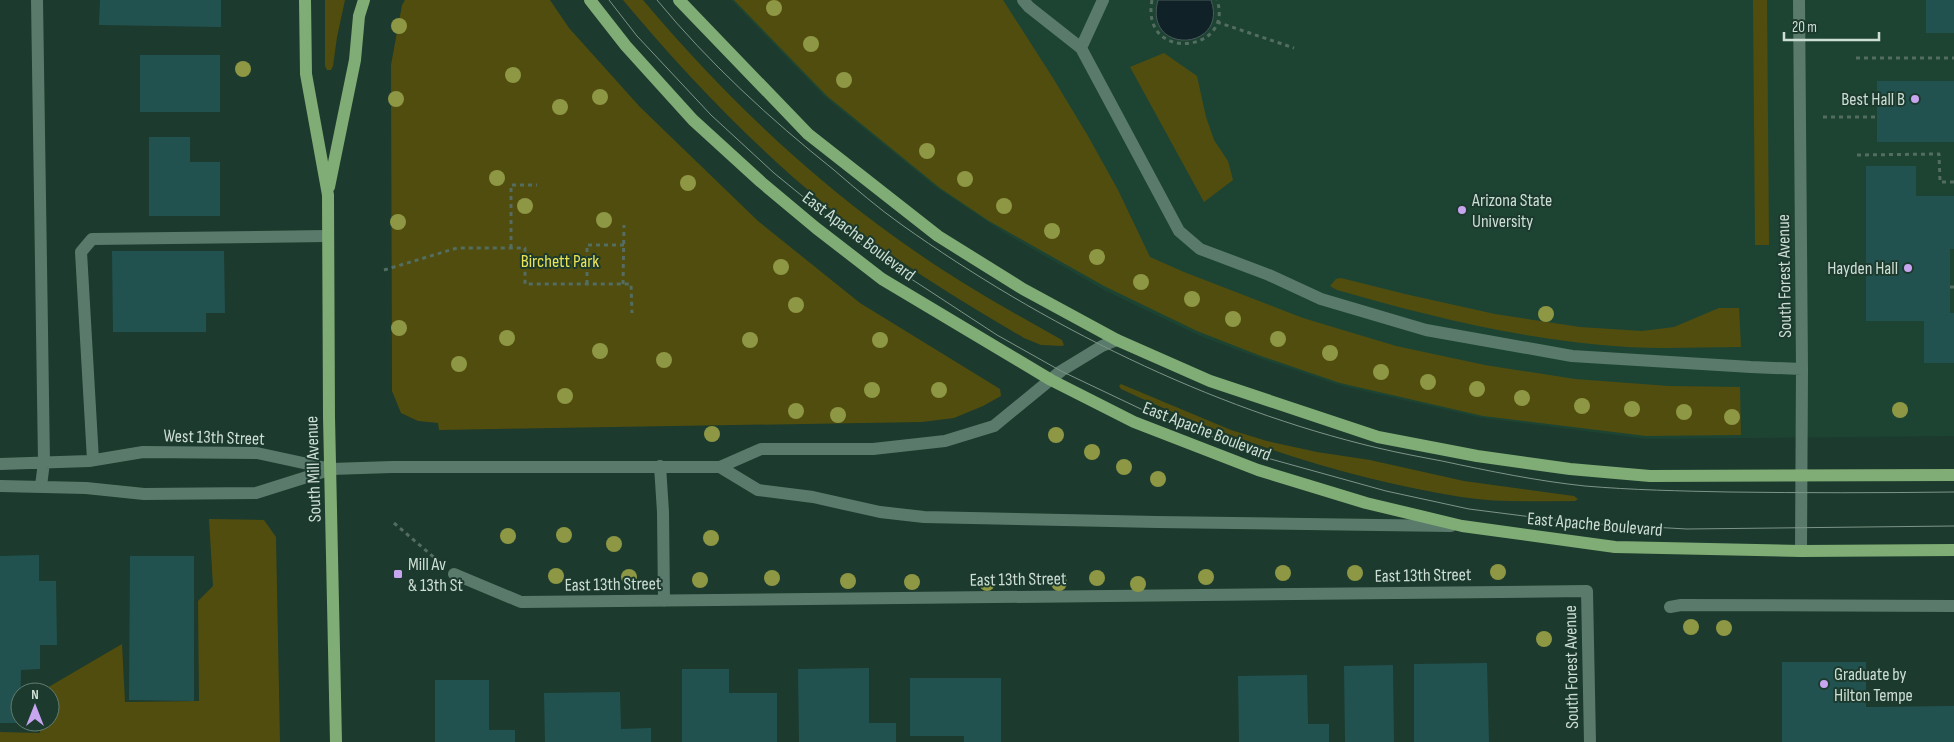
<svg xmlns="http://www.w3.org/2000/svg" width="1954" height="742" viewBox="0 0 1954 742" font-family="'Sofia Sans Condensed',sans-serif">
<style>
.built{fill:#1d4433}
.green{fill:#514d0f}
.water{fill:#102227;stroke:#495a5b}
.building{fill:#225250}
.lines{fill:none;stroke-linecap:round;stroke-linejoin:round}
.path{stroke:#536d61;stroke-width:3;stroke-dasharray:4 4;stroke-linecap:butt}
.minor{stroke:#5a7b6b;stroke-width:12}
.major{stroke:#80ac75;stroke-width:12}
.tram{stroke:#7d9489;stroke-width:1}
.tree{fill:#8e9743}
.poi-dot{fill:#c7a6ef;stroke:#1c3a2d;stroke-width:2}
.labels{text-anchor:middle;stroke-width:4;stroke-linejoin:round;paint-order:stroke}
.poi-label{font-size:18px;fill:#cdded5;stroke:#1c3a2d;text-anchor:start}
.street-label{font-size:18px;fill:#cdded5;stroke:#1c3a2d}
.park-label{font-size:18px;fill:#ebe355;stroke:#1c3a2d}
</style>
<rect width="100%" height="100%" fill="#1c3a2d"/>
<path class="built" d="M731,0H1954V436L1647,439L1482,418L1342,386L1262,359L1200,336L1104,290L1003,232L937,188L825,97Z"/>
<path class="green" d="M325,0H345L337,37L333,66L331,70H327L325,66Z
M405,0H550L569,28L640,107L758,221L860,303L1000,389L1001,396L983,406L954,418L922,422L439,430L438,423L418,421L401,413L392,391L391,65L402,5Z
M623,0H643C724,96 815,183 919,254C965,286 1014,313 1062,340L1064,345L1062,346L1041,345L1024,338C985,315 946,292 908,266C800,194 706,99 623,0Z
M734,0H1003L1053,78L1088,136L1118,190L1150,257L1184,272L1303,318L1396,346L1485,365L1575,379L1669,386L1740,387L1741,435L1646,436L1483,416L1340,383L1261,356L1197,331L1104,286L989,221L940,188L827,96Z
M1753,0H1767L1769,245H1755Z
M1164,53L1197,76L1206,117L1214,140L1228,161L1233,180L1204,202L1130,67Z
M1341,278L1405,294L1495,314L1580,327L1642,331L1674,327L1719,308H1739L1741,347C1703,347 1664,349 1627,347C1528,341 1431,317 1337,290L1330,286L1336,279Z
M1121,384L1231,430L1267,441L1317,452L1370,460L1464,481L1574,496L1578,499L1575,501C1537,501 1498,503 1461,497C1343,478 1228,439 1121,389L1119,386Z
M209,519L264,520L276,537L280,742H0V732L40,733V722H50V692H40L122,644L125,702L199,701L198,601L213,586Z"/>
<path class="water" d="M1158,0H1211C1229,51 1143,56 1158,0Z"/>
<path class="building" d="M100,0H221V27L99,25Z
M1926,0H1954V33H1926Z
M140,55H220V112H140Z
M1877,81H1954V142H1877Z
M149,137H190V162H220V216H149Z
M1866,166H1916V196H1954V249H1950V313H1954V363H1924V321H1866Z
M112,251H224L225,313H206V332H113Z
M39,555V581H56L57,645H40V669L21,670L20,723H0V556Z
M130,556H194V701L129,700Z
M1782,662H1866V707L1954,706V742H1782Z
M1487,663L1489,742H1414V664Z
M1393,665L1394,742H1345L1344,666Z
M869,668V723H896V742H799L798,669Z
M682,669H729V693H777V742H682Z
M1307,675L1308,724H1329V742H1239L1238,676Z
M910,678H1001V742H964V736H910Z
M435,680H489V730H515V742H435Z
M620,692L621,729L651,728V742H545L544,693Z"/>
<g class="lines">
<path class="path" d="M1152,0C1140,63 1235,53 1217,0
M1217,22L1294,48
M1856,58H1954
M1823,117H1877
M1857,155L1939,154L1940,182H1954
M511,248V185H537
M384,270L457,248H525V284H631L632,313
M587,284V245H624
M623,284L624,225
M1950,287H1954
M394,523L437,560"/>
<path class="minor" d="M37,0L44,462L41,486
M1023,0L1029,7L1081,48L1179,231L1200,249L1269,275L1321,299L1426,330L1572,356L1751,367L1802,369
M1799,0L1802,369L1801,551
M1081,48L1103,0
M93,460L81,252L92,239L328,236
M0,464L89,461L143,452L257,453L331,469L392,467H720L761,449H873L945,441L994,426L1061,371L1102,346L1117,340
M660,466L663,512L664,601
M720,467L758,490L813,497L880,512L924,517L1157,522L1451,526
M0,486L86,488L144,494L256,493L329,470
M454,574L521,602L1587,591L1590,742
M1670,607L1681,605L1954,606"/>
<path class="major" d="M305,0L306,74L328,195L329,417L336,742
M590,0L626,46L693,120L761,182L816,228L882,279L1051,380L1134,422L1258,470L1366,503L1462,526L1615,547L1801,551L1954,550
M679,0L808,134L938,236L1023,289L1117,340L1210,381L1378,437L1477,456L1570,469L1650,476L1954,475
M329,187L355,60L359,16L364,0"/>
<path class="tram" d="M609,0L637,36L711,115L774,173L873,254L997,335L1061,371L1143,410L1267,458L1386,491L1469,509L1579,523L1687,529L1954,526
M657,0C709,63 770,119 834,170C856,189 878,208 902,225C1043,325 1209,408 1378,448C1399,453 1421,457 1442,461C1489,471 1537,481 1585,486C1632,490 1681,491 1729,492C1804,493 1879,493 1954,492"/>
</g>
<g class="tree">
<circle cx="774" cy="8" r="8"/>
<circle cx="399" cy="26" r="8"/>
<circle cx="811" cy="44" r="8"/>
<circle cx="243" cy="69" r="8"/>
<circle cx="513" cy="75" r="8"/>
<circle cx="844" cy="80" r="8"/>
<circle cx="600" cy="97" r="8"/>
<circle cx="396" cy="99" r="8"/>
<circle cx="560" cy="107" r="8"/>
<circle cx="927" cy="151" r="8"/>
<circle cx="497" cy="178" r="8"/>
<circle cx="965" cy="179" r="8"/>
<circle cx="688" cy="183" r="8"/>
<circle cx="525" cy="206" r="8"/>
<circle cx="1004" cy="206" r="8"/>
<circle cx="604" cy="220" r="8"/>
<circle cx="398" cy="222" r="8"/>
<circle cx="1052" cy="231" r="8"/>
<circle cx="1097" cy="257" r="8"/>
<circle cx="781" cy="267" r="8"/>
<circle cx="1141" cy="282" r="8"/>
<circle cx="1192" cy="299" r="8"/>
<circle cx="796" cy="305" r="8"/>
<circle cx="1546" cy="314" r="8"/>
<circle cx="1233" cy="319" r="8"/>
<circle cx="399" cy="328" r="8"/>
<circle cx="507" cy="338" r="8"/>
<circle cx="1278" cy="339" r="8"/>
<circle cx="750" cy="340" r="8"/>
<circle cx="880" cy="340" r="8"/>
<circle cx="600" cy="351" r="8"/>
<circle cx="1330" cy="353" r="8"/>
<circle cx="664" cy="360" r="8"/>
<circle cx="459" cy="364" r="8"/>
<circle cx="1381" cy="372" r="8"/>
<circle cx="1428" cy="382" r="8"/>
<circle cx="1477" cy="389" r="8"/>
<circle cx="872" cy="390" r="8"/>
<circle cx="939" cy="390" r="8"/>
<circle cx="565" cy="396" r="8"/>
<circle cx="1522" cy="398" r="8"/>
<circle cx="1582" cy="406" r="8"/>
<circle cx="1632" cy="409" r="8"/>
<circle cx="1900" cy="410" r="8"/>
<circle cx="796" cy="411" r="8"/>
<circle cx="1684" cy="412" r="8"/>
<circle cx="838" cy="415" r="8"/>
<circle cx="1732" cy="417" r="8"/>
<circle cx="712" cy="434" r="8"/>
<circle cx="1056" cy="435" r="8"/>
<circle cx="1092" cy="452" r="8"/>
<circle cx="1124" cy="467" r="8"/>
<circle cx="1158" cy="479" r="8"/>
<circle cx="564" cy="535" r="8"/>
<circle cx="508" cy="536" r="8"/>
<circle cx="711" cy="538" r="8"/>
<circle cx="614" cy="544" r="8"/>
<circle cx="1498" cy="572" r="8"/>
<circle cx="1283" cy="573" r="8"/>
<circle cx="1355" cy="573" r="8"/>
<circle cx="556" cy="576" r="8"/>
<circle cx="629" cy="577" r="8"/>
<circle cx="1206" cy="577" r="8"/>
<circle cx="772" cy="578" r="8"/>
<circle cx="1097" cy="578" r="8"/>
<circle cx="700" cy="580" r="8"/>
<circle cx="848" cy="581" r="8"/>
<circle cx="912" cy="582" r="8"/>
<circle cx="987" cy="583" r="8"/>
<circle cx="1059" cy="583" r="8"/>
<circle cx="1138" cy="584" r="8"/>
<circle cx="1691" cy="627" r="8"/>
<circle cx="1724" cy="628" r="8"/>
<circle cx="1544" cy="639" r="8"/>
</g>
<g class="poi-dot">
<circle cx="1915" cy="99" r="5"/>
<circle cx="1462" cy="210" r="5"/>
<circle cx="1908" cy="268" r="5"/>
<rect x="393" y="569" width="10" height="10" rx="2.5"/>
<circle cx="1824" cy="684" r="5"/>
</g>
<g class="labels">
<g class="poi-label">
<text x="1905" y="105" text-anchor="end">Best Hall B</text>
<text x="1472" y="206">Arizona State<tspan x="1472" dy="21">University</tspan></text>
<text x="1898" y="274" text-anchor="end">Hayden Hall</text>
<text x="408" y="570">Mill Av<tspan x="408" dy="21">&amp; 13th St</tspan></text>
<text x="1834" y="680">Graduate by<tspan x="1834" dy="21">Hilton Tempe</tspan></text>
</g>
<g class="street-label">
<text transform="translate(859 236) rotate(37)" y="6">East Apache Boulevard</text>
<text transform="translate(1784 276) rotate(-91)" y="6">South Forest Avenue</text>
<text transform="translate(1207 431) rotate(21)" y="6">East Apache Boulevard</text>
<text transform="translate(214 437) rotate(2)" y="6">West 13th Street</text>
<text transform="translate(313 469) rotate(-92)" y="6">South Mill Avenue</text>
<text transform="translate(1595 524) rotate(5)" y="6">East Apache Boulevard</text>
<text transform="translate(1423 575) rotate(-1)" y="6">East 13th Street</text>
<text transform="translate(1018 579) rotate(-1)" y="6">East 13th Street</text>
<text transform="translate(613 584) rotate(-1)" y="6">East 13th Street</text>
<text transform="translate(1571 667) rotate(-91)" y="6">South Forest Avenue</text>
</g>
<g class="park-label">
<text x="560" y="267">Birchett Park</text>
</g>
</g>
<g transform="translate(35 707)"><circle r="24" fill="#1c3a2d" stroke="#637c70"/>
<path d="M0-4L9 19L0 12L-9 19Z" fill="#c7a6ef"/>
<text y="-8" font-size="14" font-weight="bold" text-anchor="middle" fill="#cdded5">N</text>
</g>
<path d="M1784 32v8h95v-8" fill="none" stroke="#cdded5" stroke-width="2.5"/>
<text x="1792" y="32" font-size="15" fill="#cdded5" stroke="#1c3a2d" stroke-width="4" paint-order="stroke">20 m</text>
</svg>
